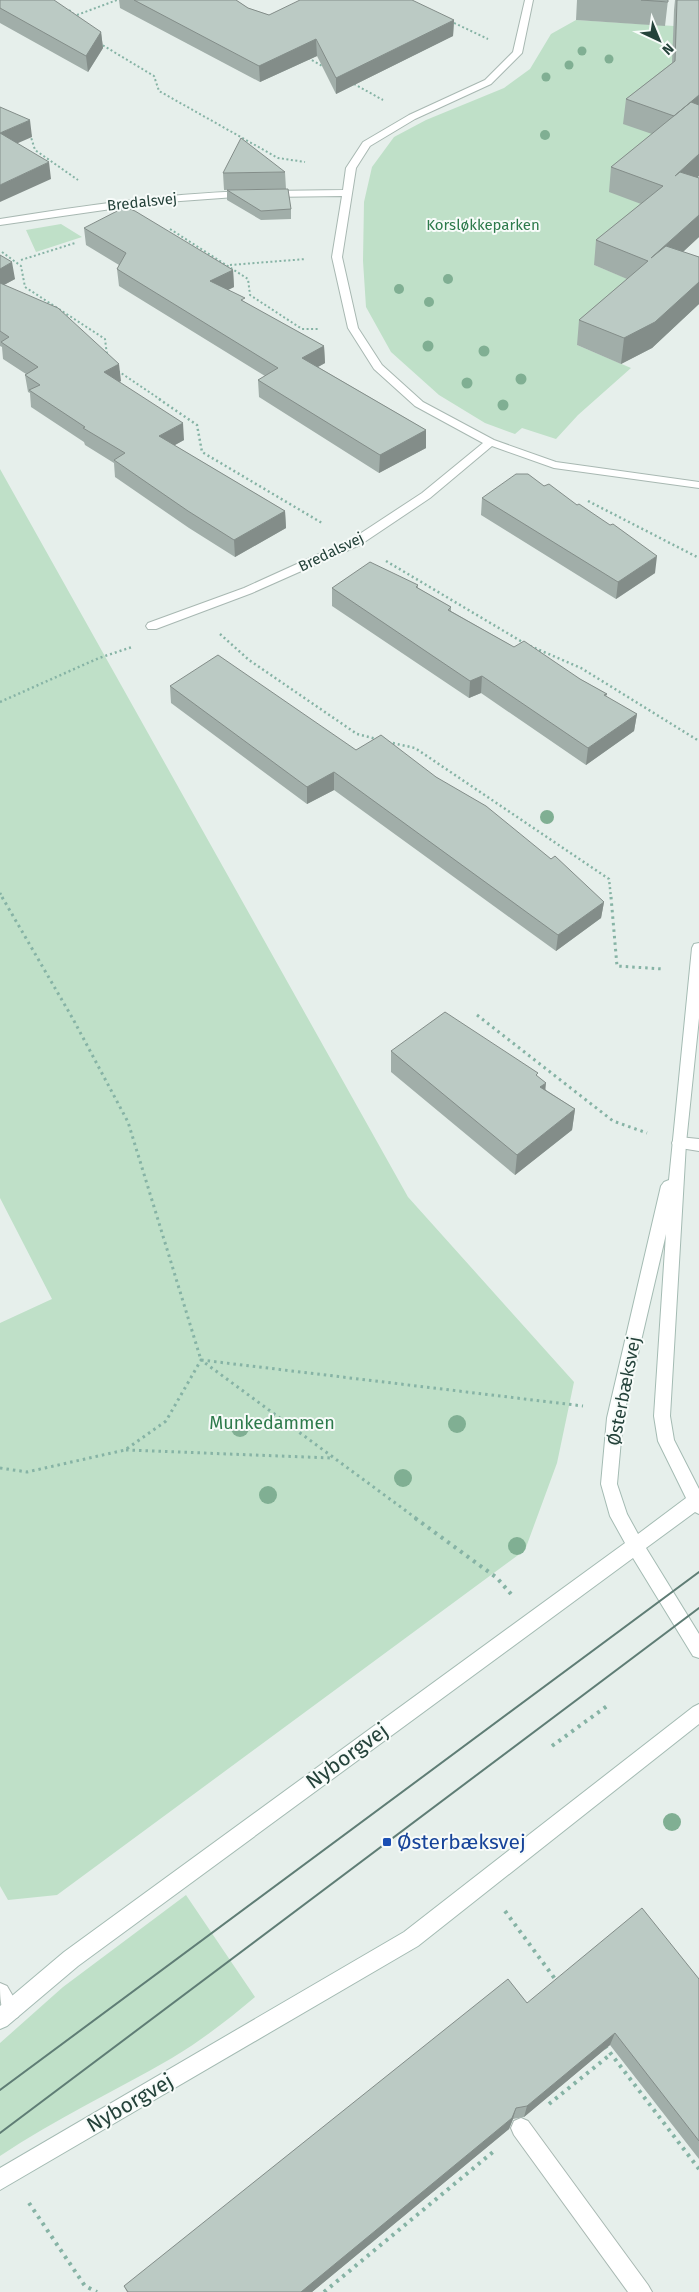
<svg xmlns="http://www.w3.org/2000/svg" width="699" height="2292" viewBox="0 0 699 2292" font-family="'Fira Sans',sans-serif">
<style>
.green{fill:#bfe0c8}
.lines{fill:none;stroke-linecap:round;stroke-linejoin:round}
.lane-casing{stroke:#a8b8b2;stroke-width:2}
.street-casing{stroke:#a8b8b2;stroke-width:2}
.secondary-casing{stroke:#a4bbb3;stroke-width:2}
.path-far3{stroke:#86b3a5;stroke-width:2;stroke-dasharray:2 2.5;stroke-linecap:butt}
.path-far2{stroke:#86b3a5;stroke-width:2.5;stroke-dasharray:2 3;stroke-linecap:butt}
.path-far1{stroke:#86b3a5;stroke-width:3;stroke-dasharray:2.5 4;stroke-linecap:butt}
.path{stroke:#86b3a5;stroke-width:4;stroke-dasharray:3 5;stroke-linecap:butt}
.lane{fill:#fff;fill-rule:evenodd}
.street{fill:#fff;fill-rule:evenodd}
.secondary{fill:#fff;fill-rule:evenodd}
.tram{stroke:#5f7d75;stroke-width:2}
.tree{fill:#80af93}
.wall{fill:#a1aea9}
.shaded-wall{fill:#838d89}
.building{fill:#bbcac4;stroke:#838d89}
.transit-dot{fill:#1a4fb4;stroke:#f7fbf9;stroke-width:2}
.labels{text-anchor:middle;stroke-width:4;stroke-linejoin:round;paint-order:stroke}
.far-street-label{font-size:15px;fill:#24423a;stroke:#f7fbf9}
.far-park-label{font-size:15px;fill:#2d7a4b;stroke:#f7fbf9}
.street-label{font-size:18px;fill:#24423a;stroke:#f7fbf9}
.park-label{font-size:18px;fill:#2d7a4b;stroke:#f7fbf9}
.near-street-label{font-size:21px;fill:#24423a;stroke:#f7fbf9}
.near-transit-label{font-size:21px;fill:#164399;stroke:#f7fbf9;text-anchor:start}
</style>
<rect width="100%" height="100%" fill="#e6efeb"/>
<path class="green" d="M576,20L674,26L671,141L609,191L660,211L594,265L645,286L577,345L631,368L578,415L556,439L522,428L515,434L485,423L439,395L391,352L366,307L363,261L364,202L372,167L394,137L426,120L504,88L530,69L551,34Z
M61,224L82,237L36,252L26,230Z
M0,469L408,1197L574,1382L557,1463L525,1550L57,1895L8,1900L0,1886V1323L52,1299L0,1198Z
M186,1895L255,1997C229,2019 202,2040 172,2058C115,2091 55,2119 0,2156V2043L63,1987Z"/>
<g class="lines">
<defs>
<path id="lane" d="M679,1137L699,1139V1151L674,1147L672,1143L674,1139Z
M521,2118L528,2121L648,2285L652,2292H628L514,2135L511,2128L514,2121Z"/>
<path id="street" d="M525,0H533L522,53L491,84L415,119L370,146L356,168L342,257L358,328L382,365L423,402L494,440L556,462L699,482V488L554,468L492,446L430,498L360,545L252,593L156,629H148L146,626L148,623L244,588L352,539L422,493L483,443L415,406L374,369L348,328L332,257L342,196L269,197L264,194L269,191L343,190L346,168L363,142L409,115L485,80L513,52Z
M246,191L251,194L249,196L153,203L0,225V219C82,206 163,194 246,191Z
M0,1983L7,1986L21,2010L18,2017L11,2020C0,2014 0,1997 0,1983Z"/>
<path id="secondary" d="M699,943V1018L686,1143L670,1416L674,1440L699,1489V1514L695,1512L646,1548L699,1634V1658L693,1656L633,1558L78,1966L7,2026L0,2029V2006L64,1952L625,1543L610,1516L601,1484L607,1418L661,1186L664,1182L669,1180L692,948L694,944ZM666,1234L654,1416L658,1441L686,1498L638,1534L627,1514L617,1484L623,1418Z
M699,1704V1724L418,1946L0,2190V2168L404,1932L693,1707Z"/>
</defs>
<use href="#lane" class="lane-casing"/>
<use href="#street" class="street-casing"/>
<use href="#secondary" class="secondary-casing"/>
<path class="path-far3" d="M69,10L79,19
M77,15L117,0
M450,21L488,39
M99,43L154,76L159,91L278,158L305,162
M308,58L324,67
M354,84L383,100
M30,134L35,150L78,180
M170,229L248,279L250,295L302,329H320
M2,252L21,266L25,287L105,339L107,355
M21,260L75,243
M230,265L306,259
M118,371L161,400"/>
<path class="path-far2" d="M159,399L197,425L202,452L322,523
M588,501L699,558
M386,561L524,643
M220,634L249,660L357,734L380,740
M530,646L581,668L699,741
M0,702L99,658L132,647
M388,742L415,748L609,879L611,898
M0,893L3,898"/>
<path class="path-far1" d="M2,897L73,1019L128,1122L201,1360L583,1406
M611,897L617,966L663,969
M477,1015L613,1121L647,1133
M126,1450L332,1458
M0,1468L27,1472L125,1450L166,1421L201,1360L417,1519"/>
<path class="path" d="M415,1518L497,1578L511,1594
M552,1746L607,1706
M505,1911L558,1983
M605,2046L699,2169
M549,2104L611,2054
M29,2203L85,2286L97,2292
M324,2292L493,2152"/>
<use href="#lane" class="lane"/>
<use href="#street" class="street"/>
<use href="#secondary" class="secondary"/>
<path class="tram" d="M0,2090L699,1572
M0,2133L699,1608"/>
</g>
<g class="tree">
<circle cx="582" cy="51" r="4.5"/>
<circle cx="609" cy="59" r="4.5"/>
<circle cx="569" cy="65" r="4.5"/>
<circle cx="546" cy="77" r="4.5"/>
<circle cx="545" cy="135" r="5"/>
<circle cx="448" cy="279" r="5"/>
<circle cx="399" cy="289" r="5"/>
<circle cx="429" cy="302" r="5"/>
<circle cx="428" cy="346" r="5.5"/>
<circle cx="484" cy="351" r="5.5"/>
<circle cx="521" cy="379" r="5.5"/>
<circle cx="467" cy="383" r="5.5"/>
<circle cx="503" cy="405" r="5.5"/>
<circle cx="547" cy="817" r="7"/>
<circle cx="457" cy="1424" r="9"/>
<circle cx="240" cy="1428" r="9"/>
<circle cx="403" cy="1478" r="9"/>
<circle cx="268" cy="1495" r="9"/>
<circle cx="517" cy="1546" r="9"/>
<circle cx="672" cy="1822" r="9"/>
</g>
<path class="wall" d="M0,0L101,32L103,48L88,72L0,23Z
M119,0H236L248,8L269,15L454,20L453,36L336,94L317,56L260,82L120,8Z
M577,0H668L665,26L576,20Z
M675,0H699L697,177L699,178V237L683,252L699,257V304L652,348L621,364L577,345L579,320L627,279L594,265L596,240L641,204L609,192L611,167L652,134L623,124L626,99L672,63L674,10Z
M285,172L286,189L224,190L223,173Z
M227,190L291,209V219L261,220L227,200Z
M84,228L233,270L234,287L228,290L246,303L324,346L325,363L318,367L426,430V448L379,473L259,397L258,380L265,376L119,286L117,269L119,265L86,245Z
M0,255L15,279L4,285L121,381L119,382L184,440L174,445L285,511L286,528L235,557L189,528L115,477L114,463L85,445L84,442L31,407L30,393L28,392L25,375L26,374L3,359L2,347L0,346Z
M482,498L655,573L616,599L481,515Z
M418,585V588L451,607V611L514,647L580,679L607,694L606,697L637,714L634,731L586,765L481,693L469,698L332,606V588Z
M170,686L356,750L436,777L604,902L601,918L556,951L334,790L307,804L171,703Z
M391,1051L537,1076L546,1090L575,1109L572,1130L515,1175L391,1072Z
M699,1979V2159L610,2045L524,2117L513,2119L509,2129L312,2292H127L124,2286L527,2003Z"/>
<path class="shaded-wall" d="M454,20L453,36L336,94V78Z
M101,32L103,48L88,72L86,56Z
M316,39L317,56L260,82L259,66Z
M699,95V117L674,116Z
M30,120L32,137L2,150L0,133Z
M699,154V176L672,201L675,176Z
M49,162L51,179L0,202V185Z
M699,215V237L648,284L651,258Z
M12,262L15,279L0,287V269Z
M233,270L234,287L211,298L210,281Z
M699,282V304L652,348L621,364L624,338Z
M324,346L325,363L303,375L302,358Z
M119,364L121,381L106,389L104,372Z
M183,423L184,440L161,453L159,436Z
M426,430V448L379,473L380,455Z
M285,511L286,528L235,557L234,540Z
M657,556L655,573L616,599L618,582Z
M482,676L481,693L469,698L470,681Z
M637,714L634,731L586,765L588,748Z
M334,772V790L307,804V787Z
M604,902L601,918L556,951L558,935Z
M546,1083L544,1104L540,1087Z
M575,1109L572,1130L515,1175L517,1155Z
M615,2033L610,2045L524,2117L527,2106Z
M516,2108L513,2119L509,2129L312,2292H301Z"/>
<path class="building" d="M0,0H54L101,32L86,56L0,8Z
M134,0H236L248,8L269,15L300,0H412L454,20L336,78L316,39L259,66Z
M641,0H668V2Z
M677,0H699V95L674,116L626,99L675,61Z
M691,102L699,105V154L675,176L680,172L699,178V215L651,258L666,246L699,257V282L655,322L624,338L579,320L648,261L596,240L663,186L611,167Z
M0,107L30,120L0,133L49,162L0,185Z
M241,138L285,172L223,173Z
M288,189L291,209L261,211L227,190Z
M125,207L135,211L233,270L210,281L245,298L241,300L324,346L302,358L426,430L380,455L258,380L278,368L117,269L126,253L84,228Z
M0,255L12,262L0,269Z
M0,283L58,308L119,364L104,372L183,423L159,436L285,511L234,540L188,511L114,460L125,453L83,428L85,427L29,390L40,385L25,375L38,367L1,342L9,337L0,331Z
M516,474H528L544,486L549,484L577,505L579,504L610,525L613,524L657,556L618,582L482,498Z
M370,562L418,585L416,587L451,607L448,610L514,647L524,641L580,679L607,694L604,695L637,714L588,748L482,676L470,681L332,588Z
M218,655L356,750L381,735L436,777L486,806L551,859L555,856L604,902L558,935L334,772L307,787L170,686Z
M445,1012L538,1073L536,1075L546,1083L540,1087L575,1109L517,1155L391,1051Z
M642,1908L699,1979V2141L615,2033L527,2106L516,2108L512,2118L301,2292H128L124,2286L508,1979L527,2003Z"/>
<rect class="transit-dot" x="382" y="1837" width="10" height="10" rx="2.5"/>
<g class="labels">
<g class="far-street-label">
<text transform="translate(142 202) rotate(-6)" y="5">Bredalsvej</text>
<text transform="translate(331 552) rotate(-26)" y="5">Bredalsvej</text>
</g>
<g class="far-park-label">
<text x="483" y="230">Korsløkkeparken</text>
</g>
<g class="street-label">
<text transform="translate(624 1391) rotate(-79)" y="6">Østerbæksvej</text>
</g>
<g class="park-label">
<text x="272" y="1429">Munkedammen</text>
</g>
<g class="near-street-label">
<text transform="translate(347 1756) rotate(-36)" y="7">Nyborgvej</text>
<text transform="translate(130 2103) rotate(-30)" y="7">Nyborgvej</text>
</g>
<g class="near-transit-label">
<text x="397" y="1849">Østerbæksvej</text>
</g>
</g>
<g transform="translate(659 40) rotate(136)" stroke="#f7fbf9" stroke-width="4" paint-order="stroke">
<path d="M0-4L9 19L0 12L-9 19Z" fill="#24423a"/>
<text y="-8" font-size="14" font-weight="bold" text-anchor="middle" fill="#24423a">N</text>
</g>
</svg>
